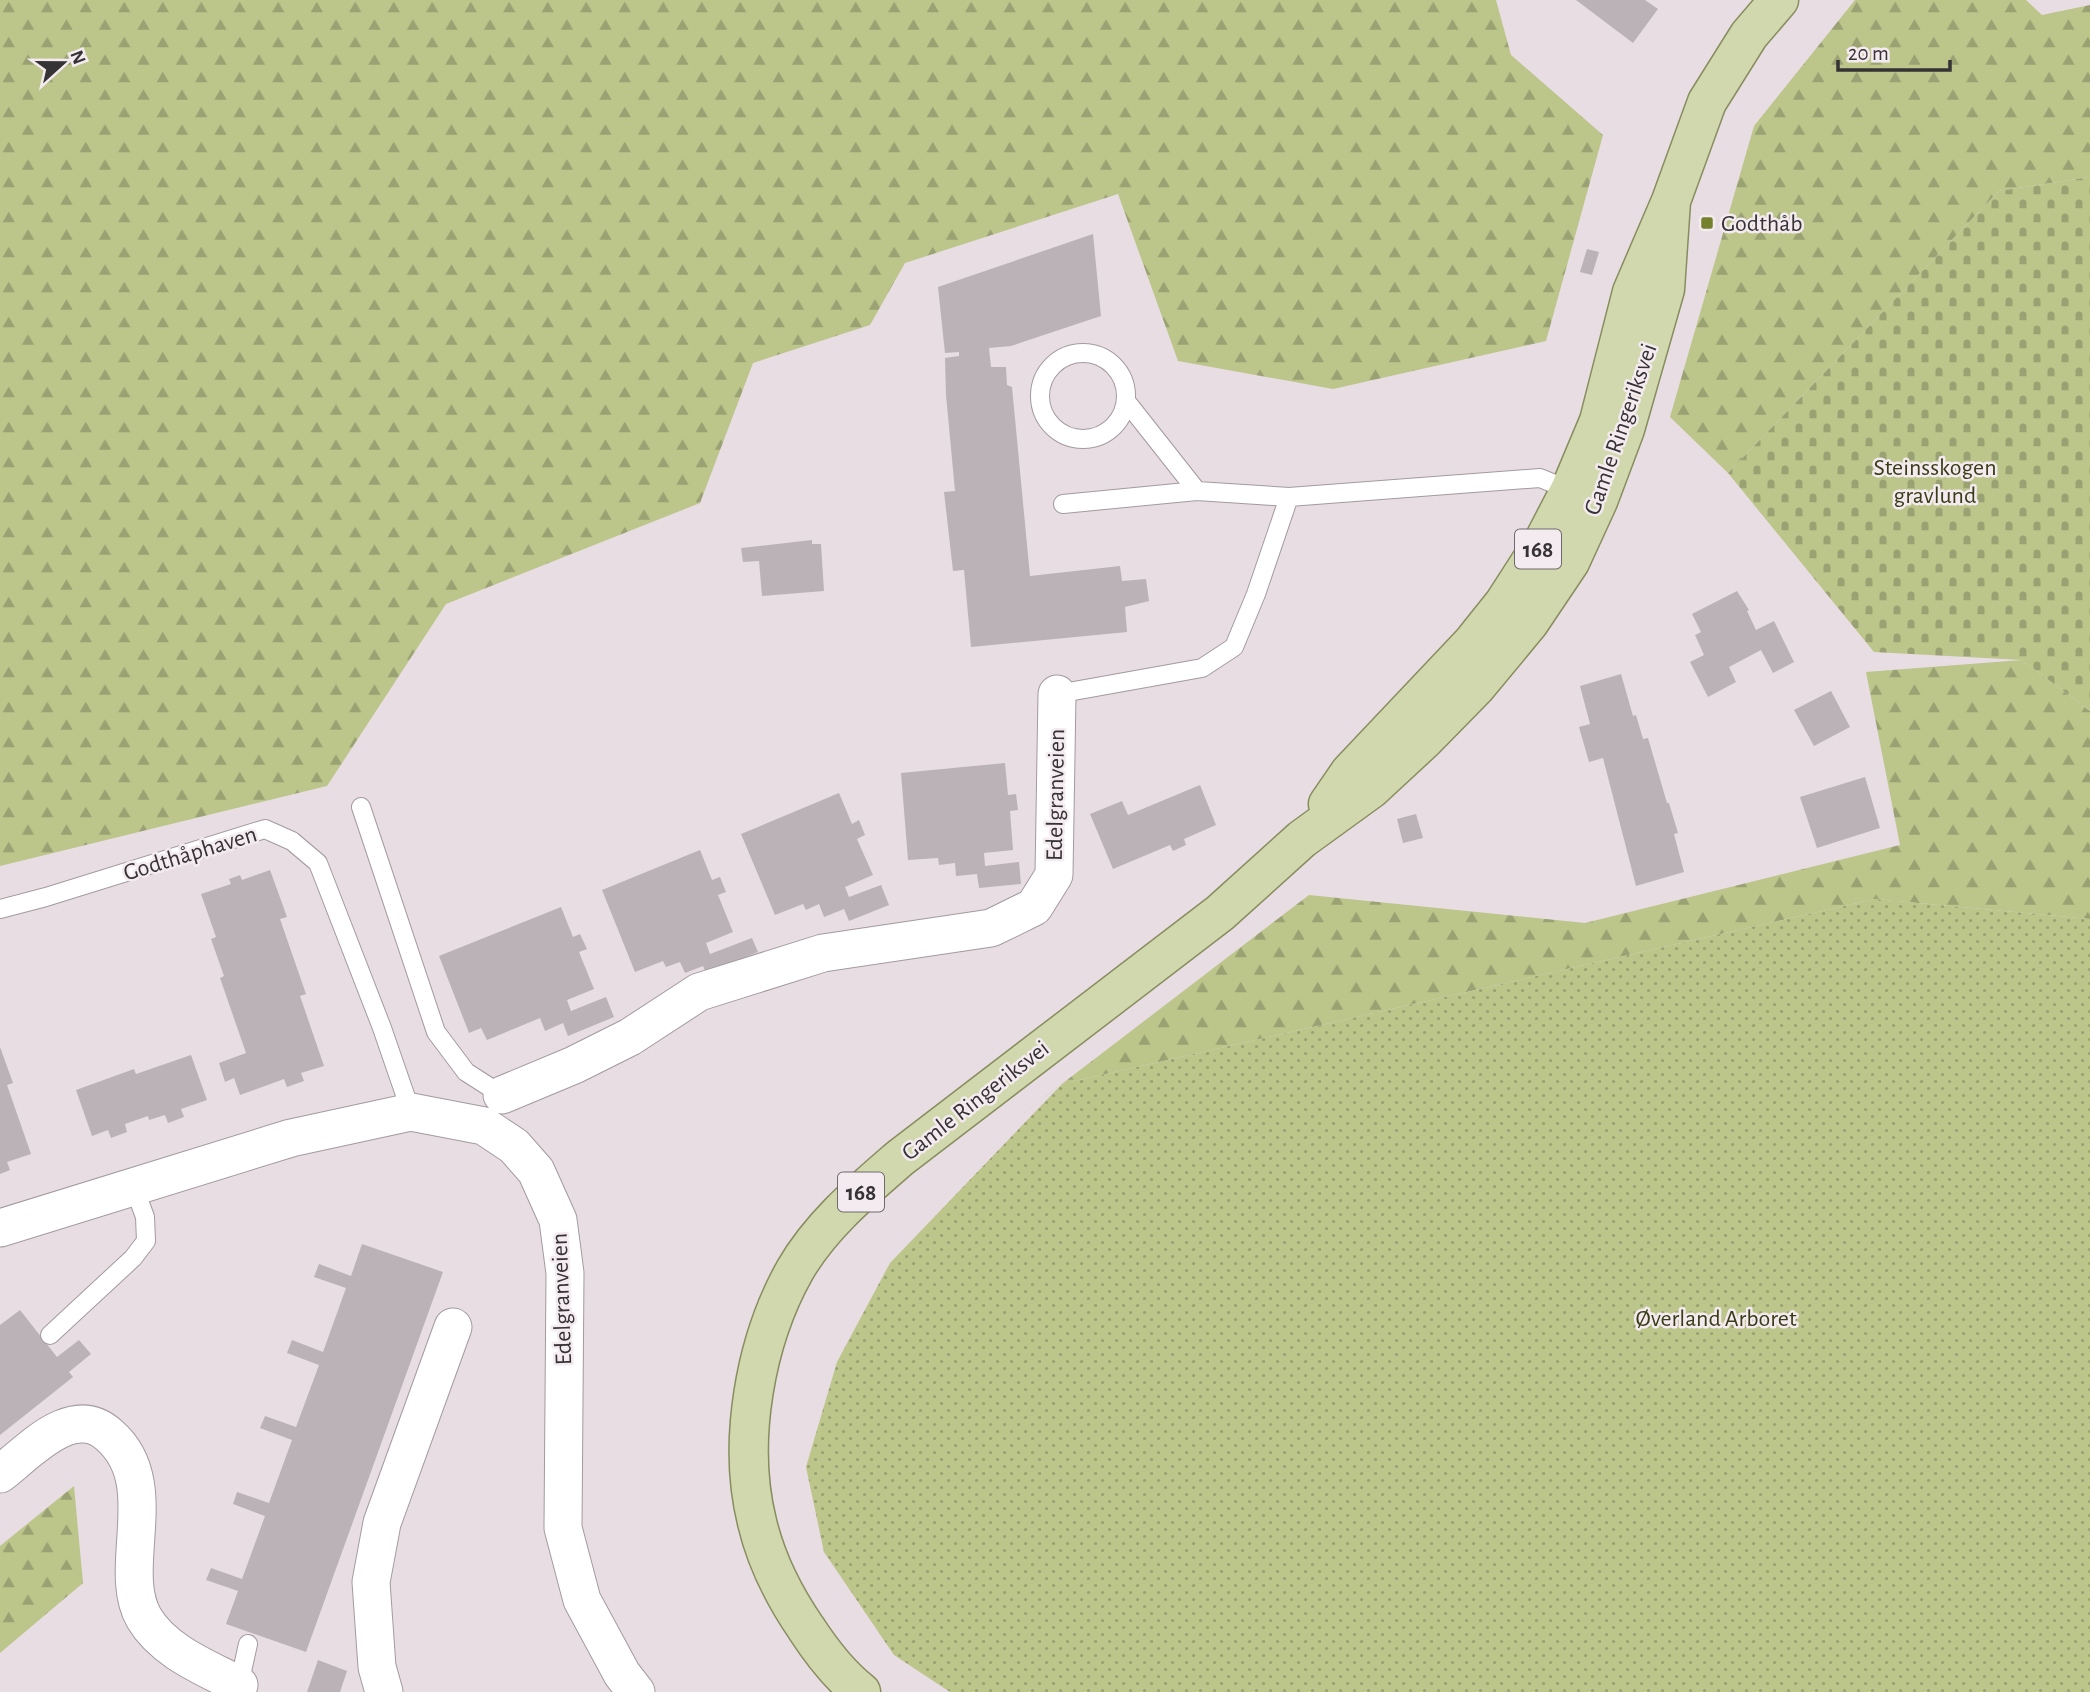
<svg xmlns="http://www.w3.org/2000/svg" width="2090" height="1692" viewBox="0 0 2090 1692" font-family="'Alegreya Sans',sans-serif">
<style>
.forest{fill:url(#forest-firs)}
.cemetery{fill:url(#cemetery-stones)}
.garden{fill:url(#garden-dots)}
.building{fill:#bbb2b7}
.lines{fill:none;stroke-linecap:round;stroke-linejoin:round}
.service-casing{stroke:#a39a9f;stroke-width:20}
.minor-casing{stroke:#a39a9f;stroke-width:39}
.primary-casing{stroke:#878d5f;stroke-width:41}
.service{stroke:#fff;stroke-width:18}
.minor{stroke:#fff;stroke-width:37}
.primary{stroke:#d1d8ad;stroke-width:38}
.poi-dot{fill:#76802c;stroke:#f4ebf0;stroke-width:2.5}
.labels{text-anchor:middle;stroke-width:5;stroke-linejoin:round;paint-order:stroke}
.shield{fill:#f4ebf0;stroke:#6f6a6d;stroke-width:2}
.shield-label{font-size:23px;font-weight:bold;fill:#363335}
.poi-label{font-size:24px;fill:#363335;stroke:#f4ebf0;text-anchor:start}
.street-label{font-size:24px;fill:#363335;stroke:#f4ebf0}
.park-label{font-size:24px;fill:#383d16;stroke:#f4ebf0}
</style>
<defs>
<pattern id="forest-firs" width="22" height="20" patternUnits="userSpaceOnUse" patternTransform="scale(1.75)"><rect width="22" height="20" fill="#bcc58a"/><path d="M5 1l3.5 6h-7zM16 11l3.5 6h-7z" fill="#9aa172"/></pattern>
<pattern id="cemetery-stones" width="16" height="16" patternUnits="userSpaceOnUse" patternTransform="scale(1.75)"><rect width="16" height="16" fill="#bcc58a"/><path d="M2 7V4a2 2 0 0 1 4 0v3zM10 15v-3a2 2 0 0 1 4 0v3z" fill="#9aa172"/></pattern>
<pattern id="garden-dots" width="8" height="8" patternUnits="userSpaceOnUse" patternTransform="scale(1.75)"><rect width="8" height="8" fill="#bcc58a"/><path d="M2 2h.1M6 6h.1" fill="none" stroke="#9aa172" stroke-width="1.8" stroke-linecap="round"/></pattern>
</defs>
<rect width="100%" height="100%" fill="#e7dde2"/>
<path class="forest" d="M0,0H1496L1511,55L1603,135L1546,341L1333,389L1178,361L1118,194L905,263L870,325L753,363L700,503L446,604L327,786L0,866Z
M1855,0H2026L2042,15L2090,5V177L1999,191L1728,473L1670,417L1754,126Z
M2022,660L2090,711V919L1875,899L1062,1084L931,1184L1309,895L1585,923L1900,845L1866,672Z
M74,1486L83,1583L0,1653V1546Z"/>
<path class="cemetery" d="M2090,177V711L2022,660L1874,652L1728,473L1999,191Z"/>
<path class="garden" d="M1875,899L2090,919V1692H950L894,1655L824,1552L806,1467L837,1362L890,1263L1062,1084Z"/>
<path class="building" d="M1576,0H1645L1658,9L1633,43Z
M1093,234L1101,316L1011,346L989,348L991,367H1006L1007,385L1012,387L1030,576L1120,566L1122,581L1146,579L1149,601L1125,607L1127,632L971,647L964,570L953,571L944,492L955,491L946,395L945,358L959,356V352L945,353L938,287Z
M1587,249L1599,252L1592,275L1580,272Z
M812,540V544H821L824,591L762,596L759,561L743,562L741,548Z
M1737,591L1749,610L1747,611L1756,630L1774,621L1794,662L1773,673L1761,650L1729,667L1736,682L1708,697L1690,662L1704,655L1695,635L1701,632L1692,614Z
M1621,674L1633,716L1636,715L1643,739L1648,738L1667,803H1669L1678,833L1674,834L1684,872L1636,886L1603,758L1589,762L1579,727L1590,724L1580,686Z
M1831,691L1850,727L1814,746L1794,710Z
M1005,763L1008,795L1016,794L1018,810L1010,811L1013,850L984,853L985,866L1019,862L1021,884L979,888L977,874L956,876L955,863L939,865L938,858L908,860L901,773Z
M1865,777L1880,828L1817,848L1800,797Z
M1200,785L1216,825L1184,839L1186,845L1173,851L1170,845L1113,869L1090,814L1122,801L1128,815Z
M839,793L852,824L859,820L865,835L857,839L873,875L845,887L849,897L881,885L889,905L849,921L844,909L824,917L819,904L806,910L803,904L775,915L741,834Z
M1416,814L1423,838L1403,843L1397,819Z
M700,850L712,880L720,877L726,892L718,895L733,932L706,943L710,954L752,938L758,952L706,973L703,966L685,973L680,962L666,967L663,961L635,972L602,890Z
M270,870L287,917L280,919L306,994L300,996L324,1066L301,1073L304,1081L287,1087L284,1079L240,1095L234,1078L225,1082L219,1063L246,1053L220,978L224,976L211,939L216,937L201,894L231,884L229,879L240,875L242,880Z
M561,907L573,937L580,934L587,949L579,952L594,989L567,1000L571,1011L606,997L614,1017L568,1036L563,1023L545,1031L540,1018L487,1040L481,1028L469,1033L439,956Z
M0,1047L13,1083L7,1085L31,1154L7,1162L10,1170L0,1174Z
M191,1055L207,1100L181,1109L184,1117L168,1123L165,1115L149,1120L148,1116L125,1124L127,1132L111,1138L108,1130L92,1136L76,1090L134,1069L136,1074Z
M362,1244L443,1272L306,1652L226,1624L238,1591L206,1580L211,1568L242,1579L265,1516L233,1504L237,1492L269,1503L292,1440L260,1428L265,1416L296,1427L319,1365L287,1353L292,1340L323,1352L346,1288L314,1277L319,1264L351,1276Z
M20,1310L57,1357L79,1340L91,1354L69,1372L73,1377L0,1435V1325Z
M318,1660L347,1671L340,1692H307Z"/>
<g class="lines">
<defs>
<path id="service" d="M1040 396a43 43 0 1 1 86 0a43 43 0 1 1-86 0Z
M1126,401L1197,491
M1063,504L1197,491L1289,497L1540,478L1572,491
M1057,694L1202,668L1234,647L1256,594L1289,497
M361,807L436,1032L466,1072L502,1095L500,1098
M0,909L46,897L265,829L292,841L318,863L382,1028L411,1112
M50,1335L133,1258L146,1241L145,1217L134,1187
M241,1687L239,1685L248,1644"/>
<path id="minor" d="M502,1095L574,1065L630,1037L699,992L823,953L991,928L1034,907L1054,875L1057,694
M0,1228L291,1138L411,1112L484,1126L514,1146L536,1171L558,1220L565,1273L563,1528L582,1600L622,1674L636,1692
M0,1474C29,1452 72,1402 109,1435C165,1483 115,1568 144,1618C164,1652 207,1668 239,1685
M384,1692L377,1667L371,1582L382,1523L453,1327"/>
<path id="primary" d="M1328,804L1350,772L1472,643L1504,603L1542,544L1570,490L1599,421L1632,292L1671,201L1707,102L1749,35L1779,0
M861,1692C839,1675 821,1651 806,1628C784,1596 766,1560 757,1522C737,1442 755,1341 795,1270C821,1225 862,1191 900,1158L1220,913L1302,839L1371,789L1425,739L1476,687L1529,623L1570,562L1598,501L1625,429L1665,289L1671,201"/>
</defs>
<use href="#service" class="service-casing"/>
<use href="#minor" class="minor-casing"/>
<use href="#primary" class="primary-casing"/>
<use href="#service" class="service"/>
<use href="#minor" class="minor"/>
<use href="#primary" class="primary"/>
</g>
<rect class="poi-dot" x="1700" y="216" width="14" height="14" rx="3.5"/>
<g class="labels">
<g class="shield">
<rect x="1515" y="529.5" width="46" height="39" rx="5"/>
<rect x="838" y="1172.5" width="46" height="39" rx="5"/>
</g>
<g class="shield-label">
<text x="1538" y="557">168</text>
<text x="861" y="1200">168</text>
</g>
<g class="poi-label">
<text x="1721" y="231">Godthåb</text>
</g>
<g class="street-label">
<text transform="translate(1620 429) rotate(-71)" y="8">Gamle Ringeriksvei</text>
<text transform="translate(1055 795) rotate(-89)" y="8">Edelgranveien</text>
<text transform="translate(190 853) rotate(-17)" y="8">Godthåphaven</text>
<text transform="translate(975 1100) rotate(-38)" y="8">Gamle Ringeriksvei</text>
<text transform="translate(561 1299) rotate(-92)" y="8">Edelgranveien</text>
</g>
<g class="park-label">
<text x="1935" y="475">Steinsskogen<tspan x="1935" dy="28">gravlund</tspan></text>
<text x="1716" y="1326">Øverland Arboret</text>
</g>
</g>
<g transform="translate(63 63) rotate(69)" stroke="#f4ebf0" stroke-width="5" paint-order="stroke">
<path d="M0-5L12 26L0 18L-12 26Z" fill="#363335"/>
<text y="-10" font-size="19" font-weight="bold" text-anchor="middle" fill="#363335">N</text>
</g>
<path d="M1838 60v10h112v-10" fill="none" stroke="#363335" stroke-width="3.5"/>
<text x="1848" y="60" font-size="21" fill="#363335" stroke="#f4ebf0" stroke-width="5" paint-order="stroke">20 m</text>
</svg>
